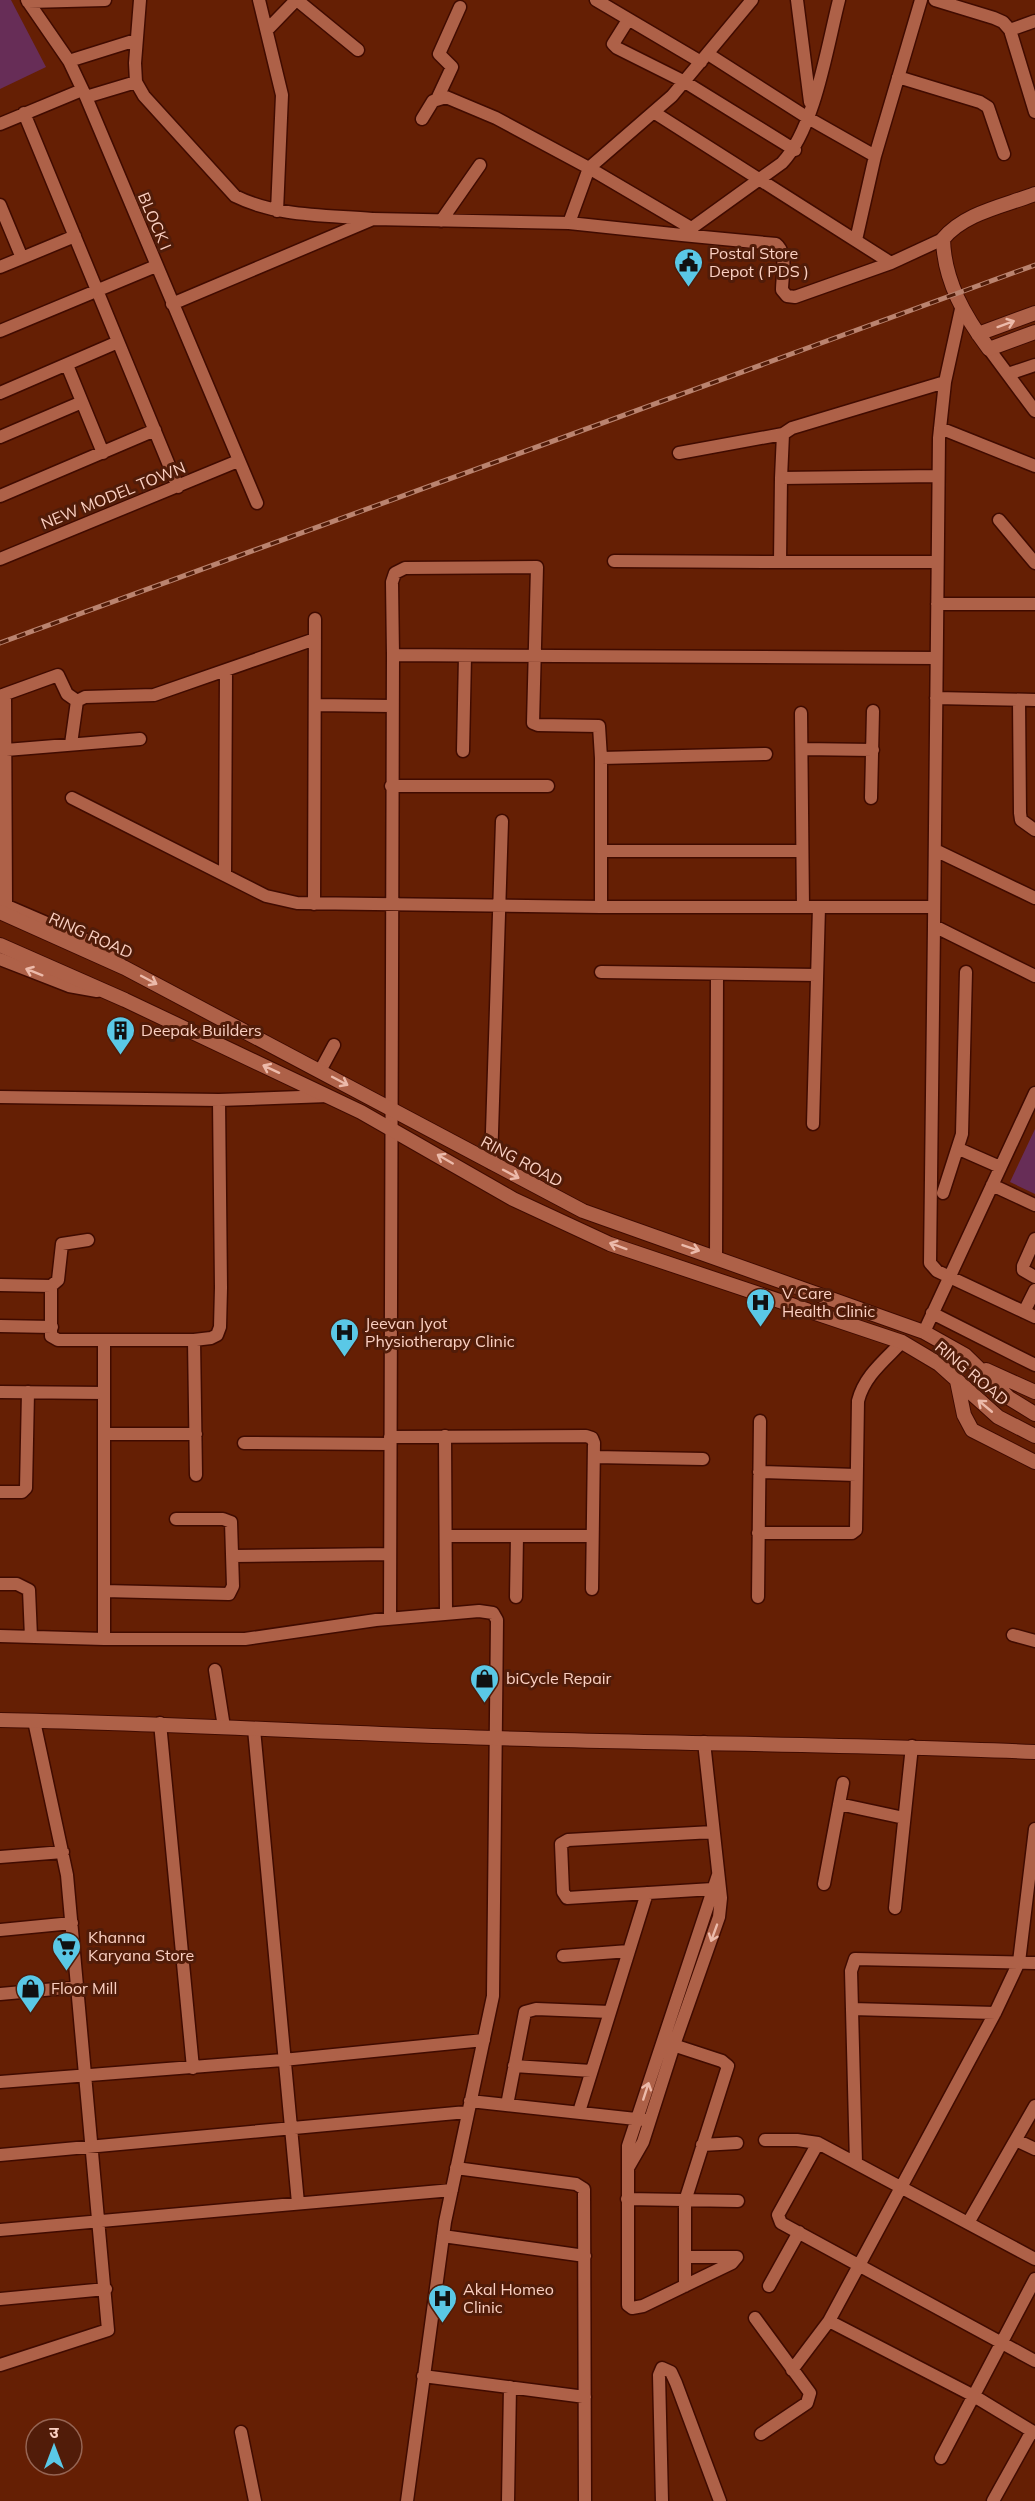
<svg xmlns="http://www.w3.org/2000/svg" width="1035" height="2501" viewBox="0 0 1035 2501" font-family="Mulish,'Noto Sans Devanagari',sans-serif">
<style>
.green{fill:#672d57}
.lines{fill:none;stroke-linecap:round;stroke-linejoin:round}
.minor-casing{stroke:#400b00;stroke-width:15}
.tertiary-casing{stroke:#400b00;stroke-width:16}
.minor{stroke:#ae6148;stroke-width:12}
.tertiary{stroke:#ae6148;stroke-width:14}
.rail-casing{stroke:#ba836f;stroke-width:5}
.rail{stroke:#511c09;stroke-width:3;stroke-dasharray:9;stroke-linecap:butt}
.oneway{stroke:#ecbaaa}
.labels{text-anchor:middle;stroke-width:6;stroke-linejoin:round;paint-order:stroke}
.street-label{font-size:16px;fill:#fbd0c2;stroke:#511c09}
.poi-label{font-size:16px;fill:#fbd0c2;stroke:#511c09;text-anchor:start}
</style>
<rect width="100%" height="100%" fill="#651f04"/>
<path class="green" d="M0,0H11L46,67L0,89Z
M1035,1129V1194L1010,1182Z"/>
<g class="lines">
<defs>
<path id="minor" d="M27,0L69,61L86,97L257,503
M140,0L135,63L136,82L144,96L235,196C277,217 327,215 372,219
M259,0L282,95L277,211
M297,0L358,50
M596,0L701,62
M797,0L810,102
M935,0L994,18L1003,22L1010,30L1035,21
M28,2L105,0
M628,20L613,44L617,48L685,82L795,150
M267,30L296,0
M1010,30L1035,112
M708,54L808,118L875,156
M69,61L136,40
M898,77L980,102L988,107L1004,154
M86,97L136,82
M438,97L452,67L439,54L460,7
M24,113L178,487
M655,113L891,263
M422,119L433,101L446,97L496,118L589,168L672,96L752,0
M0,124L82,90
M0,205L22,258L0,267
M441,221L480,165
M569,223L589,168L691,228
M682,235L776,244C788,253 782,276 782,290L787,296L795,297L891,263L943,239
M856,240L875,156L921,0
M22,258L75,236
M172,304L373,219L569,223L682,235L782,163C815,128 827,47 839,0
M961,309L945,382L939,438L934,926L1035,976
M0,331L156,266
M989,349L1035,411
M67,365L103,453
M1008,374L1035,365
M0,393L118,342
M940,428L1035,466
M0,437L82,402
M679,453L783,434
M938,476L781,478L783,434L792,428L945,382
M781,478L780,562H937
M0,496L155,430
M999,520L1035,563
M0,559L238,461
M614,561L780,562
M937,604H1035
M393,655L392,582L395,573L405,568L537,567L533,723L538,725L599,726L601,758
M5,694L6,905
M0,696L58,675L67,694L77,701
M936,698L1035,700
M1019,700L1020,813L1021,820L1035,830
M315,705L391,706
M801,713L803,907
M71,744L77,701L85,697L154,695L315,639
M802,749L873,750
M6,750L140,739
M463,751L465,656
M391,786H548
M72,798L266,896L297,903L601,907H934
M871,798L873,711
M935,850L1035,898
M601,851V758L766,754
M225,875L226,670
M0,903L100,946L119,962
M314,904L315,619
M601,907V851H802
M934,926L930,1263L937,1271L1035,1317
M0,959L69,986L97,991
M601,972L817,975
M320,1071L334,1045
M0,1097L219,1100L328,1096
M813,1124L819,907
M959,1149L1000,1167
M491,1163L502,821
M992,1185L1035,1205
M943,1193L962,1134L966,972
M1035,1239L1023,1266V1270L1035,1277
M716,1257L717,976
M0,1285L51,1286V1336L58,1340H194L211,1338L217,1335L220,1327L221,1288L219,1100
M51,1286L58,1280L62,1244L88,1240
M1024,1312L1035,1290
M932,1313L1035,1365
M0,1326L52,1327
M924,1332L1035,1093
M104,1340V1639H245L376,1620L479,1611L493,1613L497,1620L493,1996L445,2222L407,2501
M194,1340L196,1475
M0,1392L104,1393
M104,1434H196
M445,1436L446,1613
M390,1437L586,1436L592,1438L594,1443L592,1589
M244,1443L390,1444
M594,1457L703,1459
M759,1472L856,1475
M0,1492H22L26,1488L28,1392
M758,1533H852L856,1530L858,1401C864,1376 885,1360 902,1342
M446,1536H592
M233,1556L390,1554
M0,1584H17L29,1590L31,1637
M104,1591L229,1594L233,1586L231,1522L223,1519H176
M516,1597L517,1536
M758,1597L760,1421
M390,1619L393,655L936,658
M1013,1635L1035,1641
M0,1636L104,1639
M215,1670L224,1727
M160,1723L193,2068
M254,1729L298,2203
M839,1804L904,1818
M1035,1829L1019,1962L995,2013L829,2321L974,2396L1035,2433
M713,1832L568,1840L561,1844L563,1892L567,1898L713,1889
M0,1857L63,1852
M824,1884L843,1783
M895,1908L912,1746
M0,1930L72,1923
M563,1956L629,1951
M0,1994L77,1987
M852,2009L995,2013
M667,2043L722,2061L728,2066L685,2201V2286
M514,2066L591,2071
M0,2082L283,2060L484,2040
M470,2101L645,2120
M507,2105L525,2012L536,2009L610,2012
M579,2112L647,1893
M765,2140H797L818,2143
M1016,2140L1035,2149
M702,2145L737,2143
M0,2155L467,2112
M856,2163L851,1971L855,1959L1035,1963
M456,2168L576,2184L584,2189L585,2501
M628,2168L643,2142L674,2045L719,1917L721,1898L704,1742
M627,2199L738,2201
M968,2223L1035,2106
M0,2230L452,2190
M443,2236L585,2256
M685,2257H737L732,2263L643,2306L632,2308L628,2305V2146L718,1875
M1035,2259L818,2143L778,2215L781,2223L1035,2361
M769,2286L799,2232
M0,2299L106,2289
M755,2318L810,2393L807,2403L761,2434
M0,2365L108,2330L67,1875L34,1721
M792,2370L829,2321
M423,2376L585,2397
M241,2432L255,2501
M941,2458L1035,2279
M508,2501L510,2387
M662,2501L659,2375L662,2368L671,2372L676,2383L720,2501
M993,2501L1032,2431"/>
<path id="tertiary" d="M1035,194C1004,206 964,213 943,239C944,281 965,317 989,349L1035,332
M978,334L1035,313
M0,912L125,968L583,1211L924,1332L965,1355L1009,1398L1035,1414
M0,945L125,1000L361,1112L513,1199L610,1244L902,1342L939,1364L998,1417L1035,1436
M986,1370L1035,1392
M957,1381L964,1415L972,1430L1035,1462
M0,1720C165,1723 329,1733 494,1738C674,1744 855,1744 1035,1752"/>
</defs>
<use href="#minor" class="minor-casing"/>
<use href="#tertiary" class="tertiary-casing"/>
<use href="#minor" class="minor"/>
<use href="#tertiary" class="tertiary"/>
<defs>
<path id="rail" d="M0,643L1035,265"/>
</defs>
<use href="#rail" class="rail-casing"/>
<use href="#rail" class="rail"/>
</g>
<defs><path id="oneway-shaft" d="M-6 0H5M1.5-3L5.5 0L1.5 3" fill="none" stroke-width="1.6" stroke-linecap="round" stroke-linejoin="round" transform="scale(1.5)"/></defs>
<g class="oneway">
<use href="#oneway-shaft" transform="translate(1006 324) rotate(-20)"/>
<use href="#oneway-shaft" transform="translate(34 972) rotate(-158)"/>
<use href="#oneway-shaft" transform="translate(149 980) rotate(28)"/>
<use href="#oneway-shaft" transform="translate(271 1069) rotate(-155)"/>
<use href="#oneway-shaft" transform="translate(340 1081) rotate(28)"/>
<use href="#oneway-shaft" transform="translate(445 1159) rotate(-150)"/>
<use href="#oneway-shaft" transform="translate(511 1174) rotate(28)"/>
<use href="#oneway-shaft" transform="translate(618 1246) rotate(-160)"/>
<use href="#oneway-shaft" transform="translate(691 1248) rotate(19)"/>
<use href="#oneway-shaft" transform="translate(985 1406) rotate(-140)"/>
<use href="#oneway-shaft" transform="translate(714 1933) rotate(110)"/>
<use href="#oneway-shaft" transform="translate(646 2091) rotate(-72)"/>
</g>
<defs>
<symbol id="civic-pin" viewBox="-11 -11 22 30"><path d="M0 17L-7.5 6A9.5 9.5 0 1 1 7.5 6Z" fill="#5ac8e6" stroke="#511c09"/><path d="M-.6-6.5H3V-4.5H.6V-3L4-1V1h2V6H-6V1h2V-1L-.6-3ZM-1.2 2.5V6h2.4V2.5Z" fill="#111"/></symbol>
<symbol id="building-pin" viewBox="-11 -11 22 30"><path d="M0 17L-7.5 6A9.5 9.5 0 1 1 7.5 6Z" fill="#5ac8e6" stroke="#511c09"/><path d="M-4-6H4V6H1V3H-1V6H-4ZM-2.5-4.3h1.7v1.8h-1.7ZM.8-4.3h1.7v1.8H.8ZM-2.5-1h1.7V.8h-1.7ZM.8-1h1.7V.8H.8Z" fill="#111"/></symbol>
<symbol id="hospital-pin" viewBox="-11 -11 22 30"><path d="M0 17L-7.5 6A9.5 9.5 0 1 1 7.5 6Z" fill="#5ac8e6" stroke="#511c09"/><path d="M-5-5h3v3.5h4V-5h3V5h-3V1.5h-4V5h-3Z" fill="#111"/></symbol>
<symbol id="shop-pin" viewBox="-11 -11 22 30"><path d="M0 17L-7.5 6A9.5 9.5 0 1 1 7.5 6Z" fill="#5ac8e6" stroke="#511c09"/><path d="M-5-2.5h2.3a2.7 3.5 0 0 1 5.4 0H5L5.5 6h-11ZM-1.5-2.5h3a1.5 2.3 0 0 0-3 0Z" fill="#111"/></symbol>
<symbol id="supermarket-pin" viewBox="-11 -11 22 30"><path d="M0 17L-7.5 6A9.5 9.5 0 1 1 7.5 6Z" fill="#5ac8e6" stroke="#511c09"/><path d="M-6-5.5h2.5l.6 2H6L4.5 2H-2.5L-4.4-4H-6ZM-1.5 3.2a1.3 1.3 0 1 0 .1 0ZM3 3.2a1.3 1.3 0 1 0 .1 0Z" fill="#111"/></symbol>
</defs>
<g fill-rule="evenodd">
<use href="#civic-pin" x="672" y="246" width="33" height="45"/>
<use href="#building-pin" x="104" y="1014" width="33" height="45"/>
<use href="#hospital-pin" x="744" y="1286" width="33" height="45"/>
<use href="#hospital-pin" x="328" y="1316" width="33" height="45"/>
<use href="#shop-pin" x="468" y="1662" width="33" height="45"/>
<use href="#supermarket-pin" x="50" y="1930" width="33" height="45"/>
<use href="#shop-pin" x="14" y="1972" width="33" height="45"/>
<use href="#hospital-pin" x="426" y="2282" width="33" height="45"/>
</g>
<g class="labels">
<g class="street-label">
<text transform="translate(155 221) rotate(67)" y="6">BLOCK I</text>
<text transform="translate(113 495) rotate(-22)" y="6">NEW MODEL TOWN</text>
<text transform="translate(91 935) rotate(24)" y="6">RING ROAD</text>
<text transform="translate(522 1161) rotate(28)" y="6">RING ROAD</text>
<text transform="translate(972 1373) rotate(40)" y="6">RING ROAD</text>
</g>
<g class="poi-label">
<text x="709" y="259">Postal Store<tspan x="709" dy="18">Depot ( PDS )</tspan></text>
<text x="141" y="1036">Deepak Builders</text>
<text x="782" y="1299">V Care<tspan x="782" dy="18">Health Clinic</tspan></text>
<text x="365" y="1329">Jeevan Jyot<tspan x="365" dy="18">Physiotherapy Clinic</tspan></text>
<text x="506" y="1684">biCycle Repair</text>
<text x="88" y="1943">Khanna<tspan x="88" dy="18">Karyana Store</tspan></text>
<text x="51" y="1994">Floor Mill</text>
<text x="463" y="2295">Akal Homeo<tspan x="463" dy="18">Clinic</tspan></text>
</g>
</g>
<g transform="translate(54 2447)"><circle r="28" fill="#511c09" stroke="#956453" stroke-width="1.5"/>
<path d="M0-4.5L10 22L0 15L-10 22Z" fill="#5ac8e6"/>
<text y="-9" font-size="16" font-weight="bold" text-anchor="middle" fill="#fbd0c2">उ</text>
</g>
</svg>
